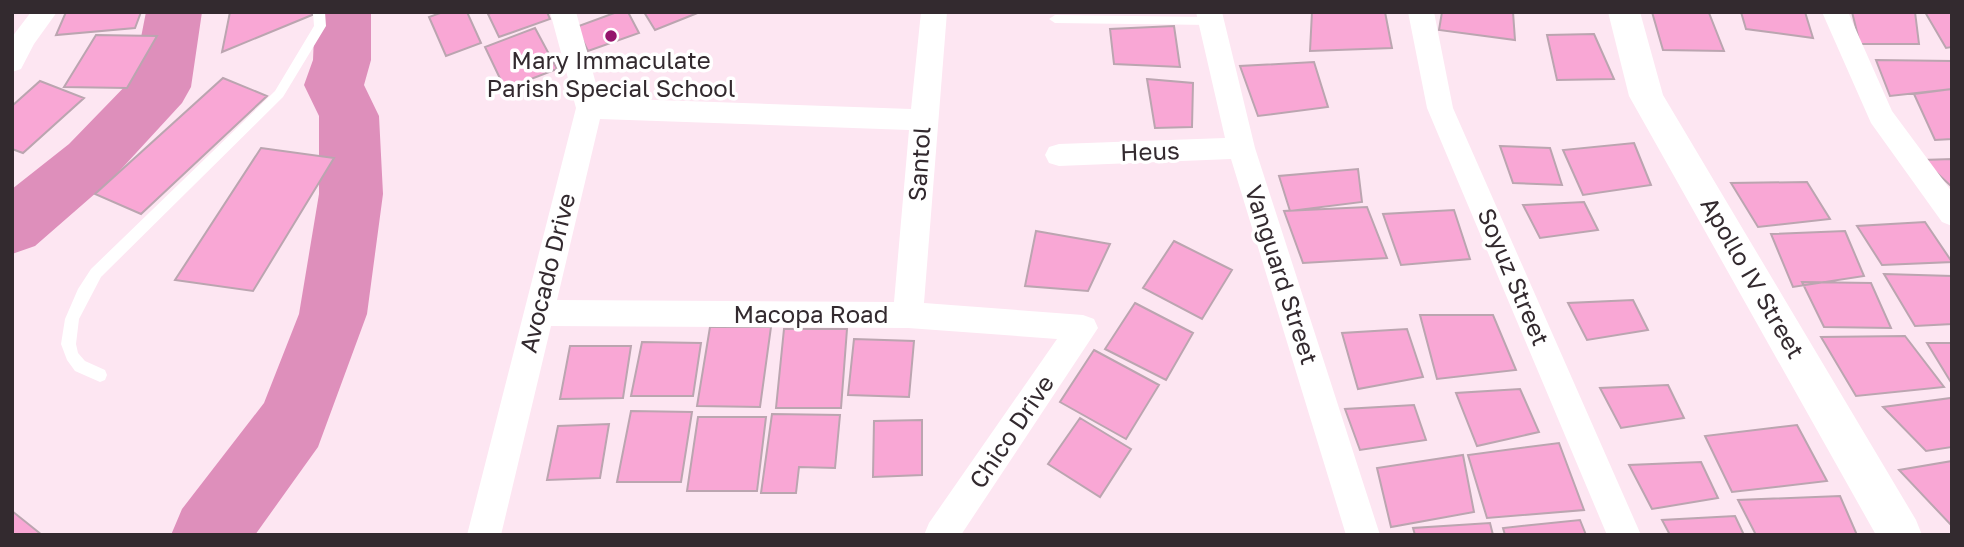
<svg xmlns="http://www.w3.org/2000/svg" width="1964" height="547" viewBox="0 0 1964 547" font-family="'Golos Text',sans-serif">
<style>
.lines{fill:none;stroke-linecap:round;stroke-linejoin:round}
.river{fill:#de8fbb;fill-rule:evenodd}
.building{fill:#f9a7d5;stroke:#bba5b0;stroke-width:2}
.lane{fill:#fff;fill-rule:evenodd}
.street{fill:#fff;fill-rule:evenodd}
.secondary{fill:#fff;fill-rule:evenodd}
.poi-dot{fill:#95146c;stroke:#fff;stroke-width:2.5}
.labels{text-anchor:middle;stroke-width:7;stroke-linejoin:round;paint-order:stroke}
.poi-label{font-size:24px;fill:#332a2f;stroke:#fff}
.street-label{font-size:24px;fill:#332a2f;stroke:#fff}
</style>
<rect width="100%" height="100%" fill="#fde6f2"/>
<g class="lines">
<path class="river" d="M146,12H202L191,87L182,103L113,178L35,246L12,254V189L69,144L133,78Z
M315,12H371V60L364,85L379,116L383,194L367,314L318,447L255,535H171L182,509L264,403L299,314L319,194V116L304,85L313,60Z"/>
</g>
<path class="building" d="M66,12H141L135,28L56,35Z
M230,12H312V15L222,52Z
M443,12H467L481,43L446,56L429,17Z
M493,12H547L550,19L499,37L488,14Z
M617,12H628L639,33L588,51L576,27Z
M644,12H700L655,30Z
M1312,12H1385L1392,48L1310,51Z
M1442,12H1513L1515,40L1439,30Z
M1652,12L1709,13L1724,51L1663,50Z
M1741,12H1805L1813,38L1746,29Z
M1852,12H1915L1919,44H1860Z
M1925,12H1952V47L1946,48Z
M1174,26L1180,67L1114,64L1110,29Z
M535,28L557,69L505,89L485,47Z
M1594,34L1614,79L1557,80L1547,35Z
M96,35L157,36L127,88L64,87Z
M1876,60L1952,61V89L1890,96Z
M1314,62L1328,107L1258,116L1240,66Z
M223,78L267,96L141,214L95,194Z
M1147,79L1193,83L1192,127L1155,128Z
M40,81L84,98L23,153L12,149V106Z
M1952,89V139L1935,140L1914,94Z
M1634,143L1651,185L1583,195L1563,150Z
M1500,146L1550,148L1562,185L1513,183Z
M261,148L334,158L253,291L175,280Z
M1952,159V187L1923,160Z
M1358,169L1362,202L1290,211L1279,176Z
M1807,182L1830,219L1758,227L1731,183Z
M1584,202L1598,230L1540,238L1523,205Z
M1367,207L1387,258L1303,263L1284,211Z
M1454,210L1470,259L1401,265L1383,214Z
M1925,222L1952,262L1882,265L1857,226Z
M1036,231L1110,244L1088,291L1025,286Z
M1845,231L1864,276L1793,287L1771,234Z
M1174,241L1232,270L1202,319L1143,288Z
M1884,274L1952,276V324L1915,326Z
M1802,282L1871,283L1891,328L1824,327Z
M1633,300L1648,330L1587,340L1568,303Z
M1135,303L1193,333L1166,380L1105,349Z
M1420,315H1493L1516,370L1437,379Z
M710,327H771L760,407L697,406Z
M784,329H847L841,408H776Z
M1407,329L1423,377L1358,389L1342,333Z
M1905,336L1944,387L1856,396L1821,337Z
M854,339L914,341L909,397L848,395Z
M642,342L701,343L693,396H631Z
M1927,343H1952V384Z
M570,346H631L623,398L560,399Z
M1094,350L1159,385L1126,439L1060,402Z
M1668,385L1684,418L1621,428L1600,388Z
M1520,389L1539,432L1477,446L1456,393Z
M1951,398L1952,447L1926,451L1883,407Z
M1414,405L1426,440L1360,450L1345,409Z
M631,411L692,412L681,482H617Z
M772,414L840,415L835,468L799,467L796,493H761Z
M698,417H766L757,491H687Z
M1080,418L1131,449L1100,497L1048,464Z
M922,420V475L873,477L874,421Z
M609,424L600,478L547,480L558,426Z
M1797,425L1827,481L1732,492L1705,436Z
M1559,443L1584,510L1487,518L1468,455Z
M1463,455L1474,512L1391,527L1377,468Z
M1952,461V526L1899,470Z
M1701,462L1718,498L1652,509L1629,465Z
M1840,496L1857,535H1756L1738,500Z
M12,511L42,535H12Z
M1735,516L1744,535H1670L1662,520Z
M1580,520L1586,535H1505L1503,528Z
M1490,523L1493,535H1415L1413,528Z"/>
<g class="lines">
<path class="lane" d="M313,12H325L326,26L283,97L101,277L79,319L76,344L78,353L85,361L105,370L107,375L105,380L100,382L75,371L67,360L61,344L65,319L78,289L91,269L275,91L314,26Z
M1055,15L1211,17L1217,21L1211,25L1055,23L1049,19Z"/>
<path class="street" d="M31,12H57L34,44L21,69L12,72V37Z
M550,12H576L600,98L911,109L921,12H947L924,303L1083,315L1094,319L1098,328L961,535H924L929,523L1057,339L908,328L551,326L501,535H467L576,108ZM600,119L909,130L894,302L557,300Z
M1196,12H1222L1255,148L1380,535H1346L1231,159L1059,166L1049,163L1045,155L1049,147L1059,144L1225,138Z
M1408,12H1434L1453,108L1641,535H1607L1427,108Z
M1822,12H1848L1892,111L1952,192V226L1942,222L1871,123Z"/>
<path class="secondary" d="M1608,12H1640L1663,95L1916,520L1922,535H1876L1629,96Z"/>
</g>
<circle class="poi-dot" cx="611" cy="36" r="7"/>
<g class="labels">
<g class="poi-label">
<text x="611" y="69">Mary Immaculate<tspan x="611" dy="28">Parish Special School</tspan></text>
</g>
<g class="street-label">
<text transform="translate(1150 152) rotate(-2)" y="8">Heus</text>
<text transform="translate(920 164) rotate(-86)" y="8">Santol</text>
<text transform="translate(548 273) rotate(-76)" y="8">Avocado Drive</text>
<text transform="translate(1281 275) rotate(72)" y="8">Vanguard Street</text>
<text transform="translate(1513 277) rotate(67)" y="8">Soyuz Street</text>
<text transform="translate(1752 278) rotate(60)" y="8">Apollo IV Street</text>
<text x="811" y="323">Macopa Road</text>
<text transform="translate(1012 432) rotate(-56)" y="8">Chico Drive</text>
</g>
</g>
<rect width="1964" height="547" fill="none" stroke="#332a2f" stroke-width="28"/>
</svg>
